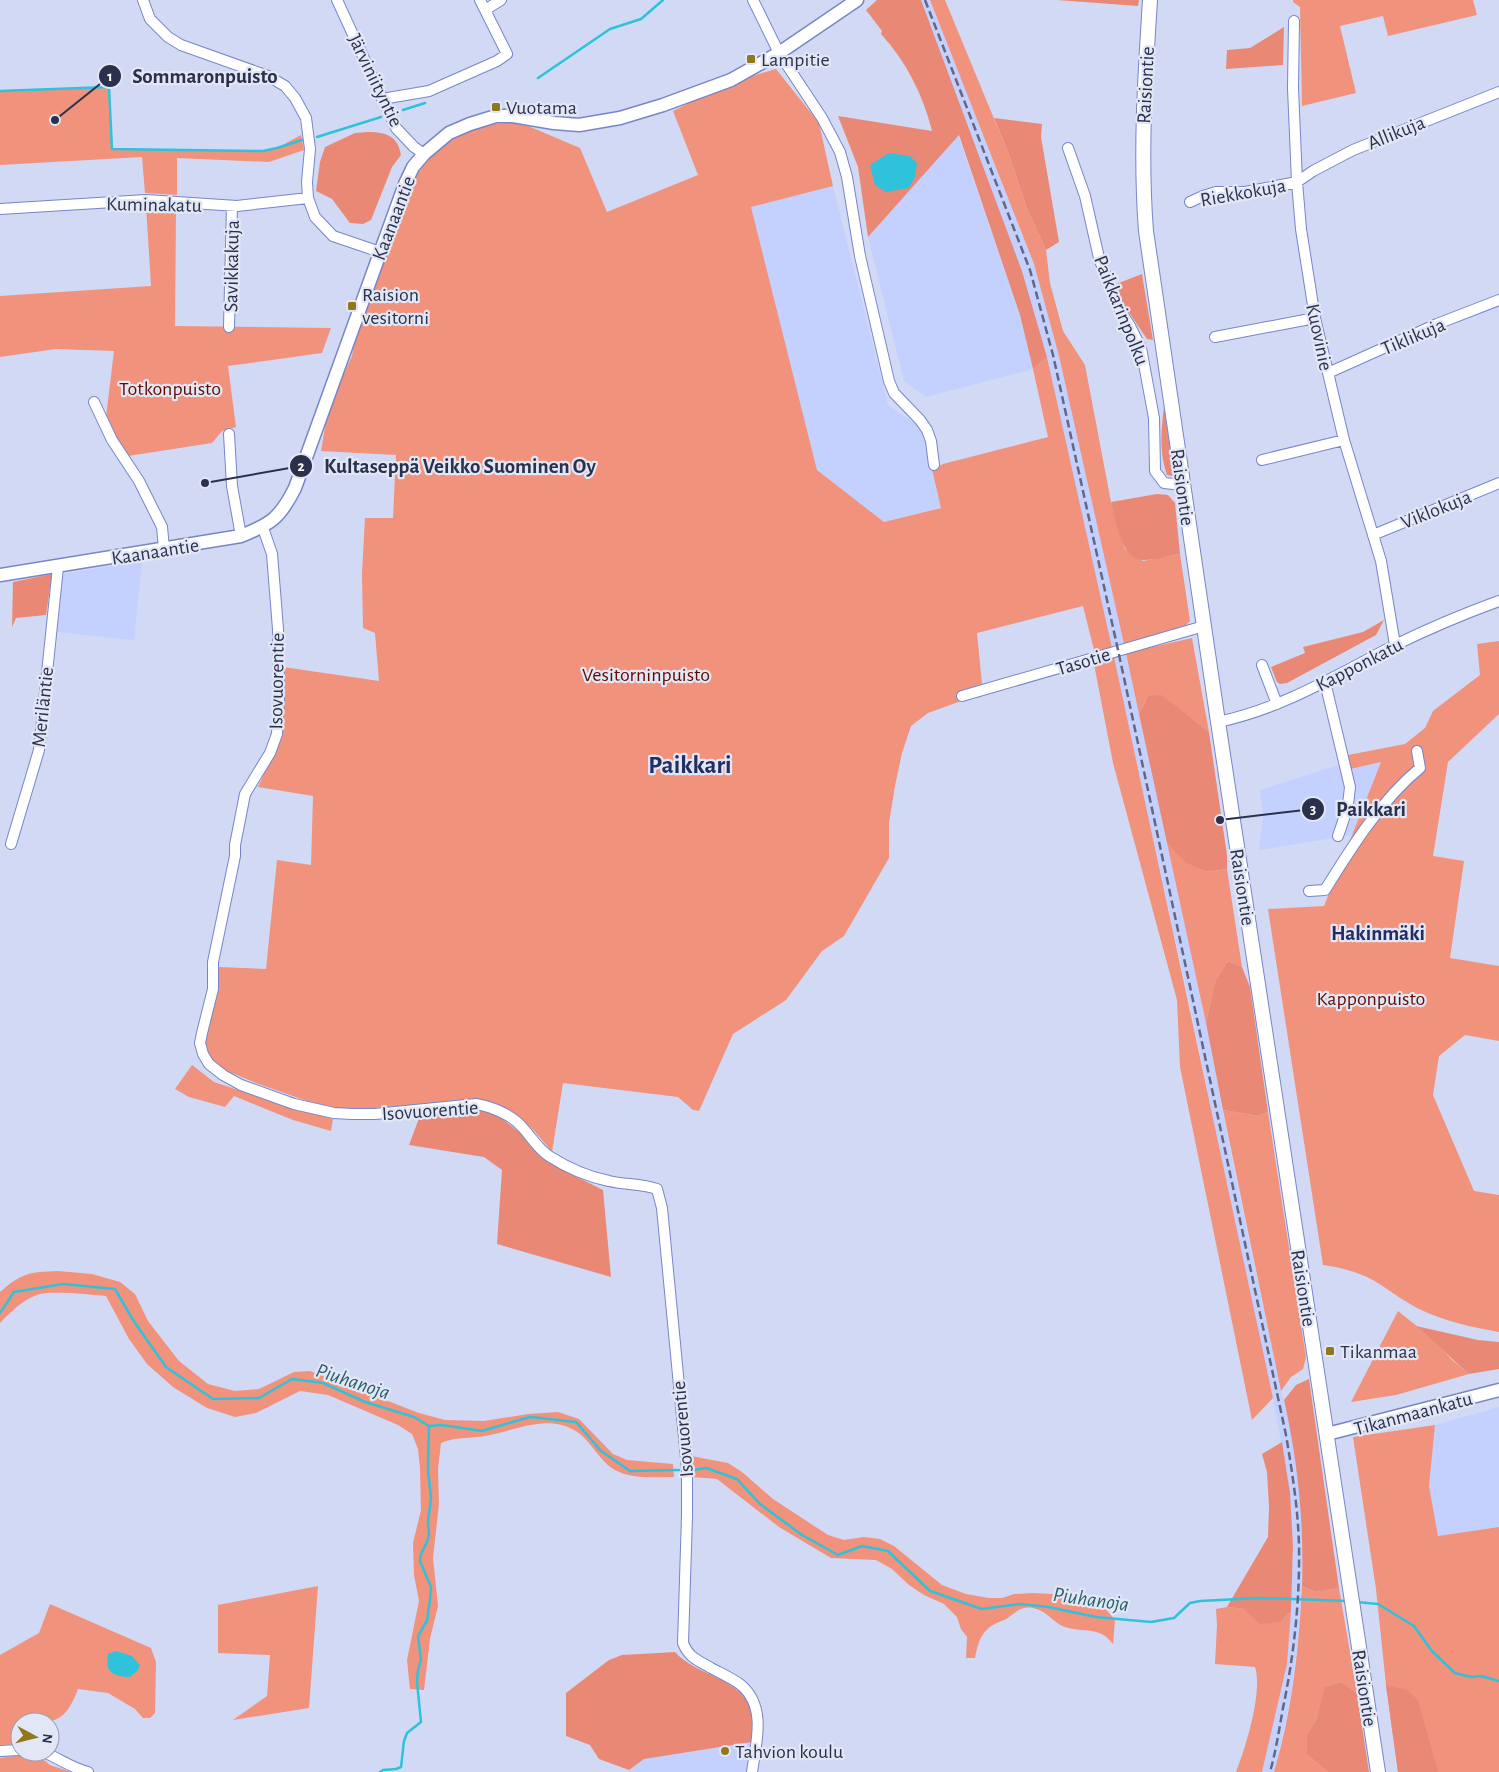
<svg xmlns="http://www.w3.org/2000/svg" width="1499" height="1772" viewBox="0 0 1499 1772" font-family="'Alegreya Sans',sans-serif">
<style>
.built{fill:#c4d1fe}
.green{fill:#f1927d}
.forest{fill:#e98975}
.water{fill:#2ec2db}
.lines{fill:none;stroke-linecap:round;stroke-linejoin:round}
.stream{stroke:#2ec2db;stroke-width:2.5}
.minor-casing{stroke:#7786c7;stroke-width:12}
.tertiary-casing{stroke:#7786c7;stroke-width:15}
.secondary-casing{stroke:#7786c7;stroke-width:16}
.minor{stroke:#fff;stroke-width:10}
.tertiary{stroke:#fff;stroke-width:12}
.secondary{stroke:#fff;stroke-width:14}
.rail{stroke:#626884;stroke-width:2.5;stroke-dasharray:8 4;stroke-linecap:butt}
.poi-dot{fill:#91781f;stroke:#e2e7f5;stroke-width:2}
.labels{text-anchor:middle;stroke-width:4.5;stroke-linejoin:round;paint-order:stroke}
.poi-label{font-size:20px;fill:#2b314d;stroke:#e2e7f5;text-anchor:start}
.street-label{font-size:20px;fill:#2b314d;stroke:#e2e7f5}
.park-label{font-size:20px;fill:#620a00;stroke:#e2e7f5}
.neighbourhood-label{font-size:21px;font-weight:bold;fill:#232c64;stroke:#e2e7f5}
.water-label{font-size:21px;font-style:italic;fill:#28606b;stroke:#e2e7f5}
.district-label{font-size:25px;font-weight:bold;fill:#232c64;stroke:#e2e7f5}
.leader{fill:none;stroke:#2b314d;stroke-width:2}
.callout-dot{fill:#2b314d;stroke:#e2e7f5;stroke-width:2}
.mark-label{font-size:15px;text-anchor:middle;font-weight:bold;fill:#fff}
.callout-label{font-size:21px;text-anchor:middle;font-weight:bold;fill:#2b314d;stroke:#e2e7f5;stroke-width:4.5;stroke-linejoin:round;paint-order:stroke}
</style>
<rect width="100%" height="100%" fill="#d1d9f5"/>
<path class="built" d="M921,0H930L1034,264L1059,356L1098,520L1206,1023L1233,1165L1281,1391L1292,1435L1299,1490L1303,1544L1300,1624L1290,1702L1274,1772H1262L1287,1664L1293,1545L1290,1493L1273,1398L1224,1174L1195,1028L1047,357L1022,271Z
M958,135L1020,315L1033,369L926,397L904,381L868,237Z
M833,186L888,405L923,429L942,507L884,522L817,470L751,207Z
M142,561L134,640L56,632L62,574Z
M1381,762L1352,835L1259,850L1263,817L1260,790L1345,763L1347,770Z
M1499,1407V1527L1438,1536L1429,1486L1435,1425Z
M752,1742L749,1772H629V1770L644,1759Z"/>
<path class="green" d="M930,0H945L1009,155L1027,209L1046,250L1050,283L1063,331L1085,365L1111,502L1125,549L1143,561L1180,554L1190,621L1185,626L1124,644L1059,356L1034,264Z
M1293,0H1473L1477,15L1388,36L1383,16L1340,26L1356,93L1302,106L1300,7L1293,2Z
M776,69L819,123L833,186L751,207L817,470L884,522L941,508L932,469L943,464L1048,437L1033,369L1047,357L1112,648L1095,654L1083,606L977,633L982,684L960,691L964,700L928,713L911,726L902,753L895,786L889,823V858L844,936L822,951L786,1000L733,1034L699,1111L693,1110L678,1097L563,1083L552,1152C524,1118 514,1105 468,1100L351,1110L321,1106L256,1083L225,1070L212,1060L206,1047V1034L216,991L219,967L266,969L277,860L311,865L313,796L258,787L278,743L283,717V667L379,681L375,633L363,628L362,573L365,518H393L396,455L321,451L328,409L352,356L355,337L402,207L417,175L427,160L447,142L485,125L504,123H521L580,148L607,212L698,175L673,111L731,82Z
M109,87L112,149L263,151L277,148L301,135L304,150L269,162L177,158V195L145,193L142,157L0,165V91Z
M146,206L176,208L175,326L331,328L322,353L228,366L236,427L222,431L212,443L128,456L105,425L114,351L56,349L0,357V296L151,286Z
M1192,638L1209,732L1188,715L1148,696L1139,714L1126,653Z
M1499,641V714L1448,762L1433,856L1464,861L1450,958L1499,966V1041L1465,1035L1439,1056L1433,1095L1474,1191L1499,1195V1332C1471,1327 1443,1321 1417,1308C1404,1301 1393,1293 1381,1285C1363,1273 1344,1268 1323,1265L1268,909L1324,906L1381,762L1346,770L1343,756L1405,744L1425,728L1433,711L1480,675L1477,644Z
M1114,657L1273,1398L1252,1420L1180,1067L1177,1000L1113,763L1094,664Z
M1167,843L1187,863L1207,872L1227,869L1242,967L1228,961L1215,981L1206,1023Z
M192,1065L214,1082L287,1106L333,1119L331,1131L293,1120L234,1096L225,1107L189,1097L175,1089Z
M1223,1110L1258,1116L1268,1112L1306,1357L1303,1369L1291,1377L1281,1391Z
M58,1271L92,1274L120,1282L135,1294L148,1321L179,1361L208,1384L235,1391L259,1389L294,1372L310,1371L419,1413L445,1420L484,1421L528,1414L558,1412L579,1419L613,1454L627,1460L673,1464L674,1477C649,1477 620,1481 602,1459C593,1449 585,1435 572,1429C545,1415 516,1430 490,1435C472,1439 458,1436 441,1443L438,1469L439,1504L433,1558L438,1606L430,1639L424,1690L410,1689L407,1660L419,1601L414,1575L413,1543L421,1510L420,1468L418,1449L412,1434L398,1425L328,1395L300,1391L256,1413L235,1417L207,1408L173,1387L147,1364L129,1339L106,1296C92,1295 49,1290 37,1295C22,1300 11,1312 0,1323V1292C22,1273 29,1272 58,1271Z
M1398,1311L1434,1340L1452,1360L1469,1374L1396,1395L1351,1402Z
M1435,1425L1429,1486L1438,1536L1499,1527V1772H1398L1386,1685L1376,1589L1353,1437Z
M691,1456L728,1463L742,1472L773,1499L828,1535L844,1540L864,1537L880,1539L894,1546L942,1585L966,1594L989,1598H1002L1014,1594L1032,1593L1089,1596L1098,1600L1115,1620L1113,1644C1100,1626 1084,1633 1065,1627C1053,1623 1048,1611 1033,1608C1022,1606 1017,1611 1009,1617C1006,1620 1000,1621 995,1624C981,1631 978,1643 975,1658H966L967,1637L961,1629L957,1617L944,1604L924,1595L909,1585L892,1569L876,1560L831,1558L779,1527L717,1479L692,1477Z
M318,1586L309,1708L233,1720L267,1696L270,1655L218,1653V1605Z
M1302,1586L1316,1592L1339,1588L1357,1693L1342,1682L1326,1687L1316,1720L1307,1734V1755L1328,1772H1274C1292,1712 1299,1649 1302,1586Z
M50,1604L151,1648L156,1662L155,1713L150,1718H143L135,1709L108,1693L78,1689C64,1725 55,1722 20,1722V1744L0,1745V1655L39,1633Z
M1227,1607L1244,1609L1281,1622L1291,1611L1287,1664L1262,1772H1236C1246,1747 1263,1691 1255,1667L1215,1664L1217,1625L1216,1609Z
M20,1755L40,1757L50,1765L71,1772H0V1758Z"/>
<path class="forest" d="M877,0H921L1022,271L1047,357L1033,369L1020,315L959,135L868,237L858,167L838,116L932,131C923,95 906,61 881,34L882,31L866,10Z
M1057,0H1139L1138,6Z
M1284,27L1283,65L1226,69L1227,50L1250,48Z
M994,118L1042,124L1041,137L1059,242L1046,250L1027,209L1009,155Z
M368,132C386,132 398,136 401,155L392,167L371,220L363,224L350,223L332,199L316,191L320,162L325,147L355,133Z
M1142,274L1153,340L1147,339L1111,286Z
M1164,407L1174,476L1167,475C1159,451 1161,432 1164,407Z
M1157,494L1168,495L1175,503L1180,554C1168,556 1156,560 1144,560C1121,561 1116,520 1111,502Z
M52,574L46,615L16,618L12,627L13,582Z
M1384,620L1376,635L1287,683L1280,684L1277,682L1271,667L1305,653L1303,647L1363,632Z
M1161,695L1188,715L1209,732L1227,855V869L1207,872L1186,863L1167,843L1139,714L1148,696Z
M1228,961L1242,967L1250,987L1268,1112L1258,1116L1223,1110L1206,1023L1215,981Z
M481,1108L501,1118L524,1136L543,1158L563,1170L603,1190L611,1277L497,1244L502,1170L484,1157L409,1145L421,1113L455,1112Z
M1416,1326L1478,1340L1499,1342V1369L1469,1374C1451,1359 1435,1341 1416,1326Z
M1309,1379L1339,1588L1316,1592L1302,1586C1304,1522 1298,1462 1284,1400L1296,1385Z
M1282,1442L1290,1493L1293,1545L1291,1611L1281,1622L1260,1624L1244,1609L1227,1607L1268,1537L1269,1506L1267,1472L1262,1454Z
M675,1652C696,1676 742,1678 751,1710C754,1720 752,1732 752,1742L644,1759L629,1770L599,1759L590,1745L566,1736V1693L609,1660L622,1655Z
M1342,1682L1357,1693L1369,1772H1328L1307,1755V1734L1316,1720L1325,1687Z
M1386,1685L1407,1690L1418,1700L1438,1772H1398Z"/>
<path class="water" d="M889,153L910,156L917,163L915,177L909,188L886,192L875,185L870,165Z
M116,1651L132,1656L140,1665L138,1670L130,1677C112,1676 105,1672 108,1654Z"/>
<g class="lines">
<path class="stream" d="M538,78L610,29L641,19L663,0
M0,91L109,87L112,149L263,151L277,148L302,140
M403,110L425,103
M317,137L381,117
M0,1313L14,1292L63,1284L115,1289L133,1320L166,1367L213,1399L259,1398L292,1379L323,1383L365,1402L414,1417L429,1426L442,1425L482,1431L530,1417L576,1422L601,1451L630,1471L679,1470
M694,1470L706,1468L737,1479L760,1504L802,1535L838,1555L862,1546L888,1551L930,1591L982,1609L1020,1604L1048,1607L1096,1617L1151,1622L1174,1618L1190,1603L1200,1601L1260,1598L1347,1601
M1357,1602L1378,1604L1414,1626L1432,1651L1455,1673L1471,1677L1481,1676L1499,1681
M380,1772L383,1770L396,1769L401,1767L404,1741L407,1733L421,1722L417,1682L418,1670L421,1660L418,1636L427,1621L430,1600L431,1587L420,1561L421,1554L427,1542L429,1535L428,1522L431,1498L428,1469L429,1426"/>
<defs>
<path id="minor" d="M143,0L150,19L168,37L181,45L268,76L285,86L295,98L306,118L310,149L307,182L308,198L315,217L333,236L380,252
M337,0L396,128L414,147L424,154
M753,0L779,53L822,118L840,152L847,177L860,256L889,381L894,393L920,420L927,430L931,441L934,465
M485,10L501,0
M1294,21L1293,88L1297,182L1301,229L1315,318L1344,440L1381,561L1395,645
M382,99L429,91L497,61L507,54L480,0
M1068,148L1085,196L1099,258L1107,279L1121,312L1130,326L1141,348L1154,418L1155,471L1164,483L1183,485
M1190,202L1203,196L1216,192H1245L1297,182L1313,171L1353,150L1499,92
M0,209L146,200L237,206L308,198
M229,327L232,206
M1215,337L1315,318
M1328,373L1437,324L1499,300
M94,402L112,440L139,481L162,527L164,549
M229,434L232,486L241,536
M1262,460L1344,440
M263,528L272,554L278,629L279,696L277,734L270,753L245,794L235,845V856L213,962V989L202,1033L200,1043L203,1054L209,1064L223,1075L241,1085L294,1104L334,1113L352,1114H375L476,1104C493,1107 512,1115 523,1128C532,1138 538,1149 549,1156C566,1167 589,1177 609,1181C625,1185 641,1183 657,1189L662,1208L687,1469V1516L683,1643C689,1658 698,1660 711,1668C720,1673 732,1678 741,1685C767,1707 756,1743 752,1772
M1373,535L1499,483
M1262,665L1277,704
M1325,682L1350,787C1349,805 1344,819 1338,836
M962,696L1204,626
M1218,722C1281,709 1337,675 1393,646C1428,629 1463,614 1499,601
M11,844L39,750L58,567
M1309,891L1325,890C1351,848 1381,800 1420,768L1417,751
M0,1751L20,1750
M43,1752C59,1758 71,1768 88,1772"/>
<path id="tertiary" d="M0,575L241,536C271,524 280,518 295,488L405,184L413,167L424,154L449,133L470,124L496,116H513L554,123L579,125L620,118L663,105L731,80L779,53L857,0
M1327,1434L1499,1390"/>
<path id="secondary" d="M1150,0C1145,78 1140,154 1146,231L1218,722L1378,1772"/>
</defs>
<use href="#minor" class="minor-casing"/>
<use href="#tertiary" class="tertiary-casing"/>
<use href="#secondary" class="secondary-casing"/>
<use href="#minor" class="minor"/>
<use href="#tertiary" class="tertiary"/>
<use href="#secondary" class="secondary"/>
<path class="rail" d="M925,0L1030,270L1053,355L1118,650L1286,1435C1292,1471 1298,1508 1299,1545C1300,1600 1294,1655 1283,1708C1279,1730 1276,1751 1270,1772"/>
</g>
<g class="poi-dot">
<rect x="746" y="54" width="10" height="10" rx="2.5"/>
<rect x="491" y="102" width="10" height="10" rx="2.5"/>
<rect x="347" y="301" width="10" height="10" rx="2.5"/>
<rect x="1325" y="1346" width="10" height="10" rx="2.5"/>
<circle cx="725" cy="1751" r="5"/>
</g>
<g class="labels">
<g class="poi-label">
<text x="761" y="66">Lampitie</text>
<text x="506" y="114">Vuotama</text>
<text x="362" y="301">Raision<tspan x="362" dy="23">vesitorni</tspan></text>
<text x="1340" y="1358">Tikanmaa</text>
<text x="735" y="1758">Tahvion koulu</text>
</g>
<g class="street-label">
<text transform="translate(376 80) rotate(64)" y="7">Järviniityntie</text>
<text transform="translate(1145 85) rotate(-87)" y="7">Raisiontie</text>
<text transform="translate(1396 132) rotate(-22)" y="7">Allikuja</text>
<text transform="translate(1243 192) rotate(-10)" y="7">Riekkokuja</text>
<text transform="translate(154 204) rotate(1)" y="7">Kuminakatu</text>
<text transform="translate(393 218) rotate(-69)" y="7">Kaanaantie</text>
<text transform="translate(231 266) rotate(-89)" y="7">Savikkakuja</text>
<text transform="translate(1122 310) rotate(68)" y="7">Paikkarinpolku</text>
<text transform="translate(1413 336) rotate(-23)" y="7">Tiklikuja</text>
<text transform="translate(1320 337) rotate(78)" y="7">Kuovinie</text>
<text transform="translate(1183 487) rotate(82)" y="7">Raisiontie</text>
<text transform="translate(1436 509) rotate(-22)" y="7">Viklokuja</text>
<text transform="translate(155 551) rotate(-9)" y="7">Kaanaantie</text>
<text transform="translate(1083 661) rotate(-17)" y="7">Tasotie</text>
<text transform="translate(1359 664) rotate(-27)" y="7">Kapponkatu</text>
<text transform="translate(276 681) rotate(-89)" y="7">Isovuorentie</text>
<text transform="translate(42 707) rotate(-84)" y="7">Meriläntie</text>
<text transform="translate(1243 887) rotate(81)" y="7">Raisiontie</text>
<text transform="translate(430 1110) rotate(-4)" y="7">Isovuorentie</text>
<text transform="translate(1304 1288) rotate(81)" y="7">Raisiontie</text>
<text transform="translate(1413 1413) rotate(-15)" y="7">Tikanmaankatu</text>
<text transform="translate(682 1429) rotate(-95)" y="7">Isovuorentie</text>
<text transform="translate(1365 1688) rotate(81)" y="7">Raisiontie</text>
</g>
<g class="park-label">
<text x="170" y="395">Totkonpuisto</text>
<text x="646" y="681">Vesitorninpuisto</text>
<text x="1371" y="1005">Kapponpuisto</text>
</g>
<g class="neighbourhood-label">
<text x="1378" y="940">Hakinmäki</text>
</g>
<g class="water-label">
<text transform="translate(353 1381) rotate(18)" y="7">Piuhanoja</text>
<text transform="translate(1091 1599) rotate(8)" y="7">Piuhanoja</text>
</g>
<g class="district-label">
<text x="690" y="773">Paikkari</text>
</g>
</g>
<path class="leader" d="M55 120L110 76M205 483L301 466M1220 820L1313 809"/>
<g class="callout-dot">
<circle cx="55" cy="120" r="5"/>
<circle cx="205" cy="483" r="5"/>
<circle cx="1220" cy="820" r="5"/>
<circle cx="110" cy="76" r="12"/>
<circle cx="301" cy="466" r="12"/>
<circle cx="1313" cy="809" r="12"/>
</g>
<g class="mark-label">
<text x="110" y="81">1</text>
<text x="301" y="471">2</text>
<text x="1313" y="814">3</text>
</g>
<g class="callout-label">
<text x="205" y="83">Sommaronpuisto</text>
<text x="460" y="473">Kultaseppä Veikko Suominen Oy</text>
<text x="1371" y="816">Paikkari</text>
</g>
<g transform="translate(35 1737) rotate(97)"><circle r="24" fill="#e2e7f5" stroke="#999eb2"/>
<path d="M0-4L9 19L0 12L-9 19Z" fill="#91781f"/>
<text y="-8" font-size="14" font-weight="bold" text-anchor="middle" fill="#2b314d">N</text>
</g>
</svg>
